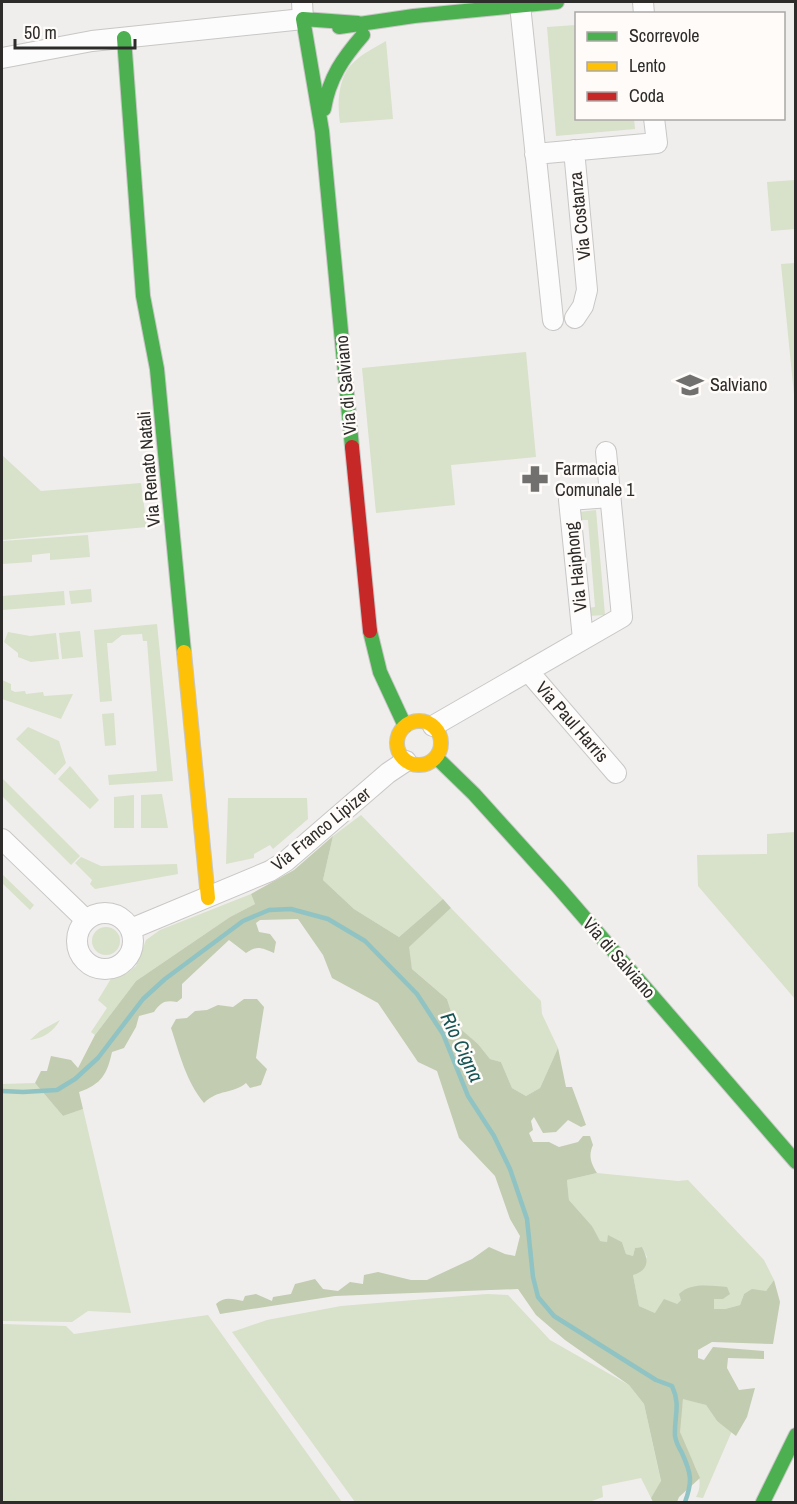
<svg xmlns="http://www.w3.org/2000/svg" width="797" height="1504" viewBox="0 0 797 1504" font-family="'Archivo Narrow',sans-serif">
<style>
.green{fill:#d8e1c9}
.forest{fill:#c2ccb0}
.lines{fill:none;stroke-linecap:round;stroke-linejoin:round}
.stream{stroke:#90c3c3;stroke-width:4.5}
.street-casing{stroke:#c8c7c6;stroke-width:22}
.fast-casing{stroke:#c8c7c6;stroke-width:16}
.slow-casing{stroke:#c8c7c6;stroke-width:16}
.jam-casing{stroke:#c8c7c6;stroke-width:16}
.street{stroke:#fdfcfc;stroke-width:20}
.fast{stroke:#4caf50;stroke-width:14}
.slow{stroke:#ffc107;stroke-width:14}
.jam{stroke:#c62828;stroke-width:14}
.labels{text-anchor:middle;stroke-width:5;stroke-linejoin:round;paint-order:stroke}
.street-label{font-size:18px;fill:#2d2c2b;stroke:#fefbf8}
.poi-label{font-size:18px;fill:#2d2c2b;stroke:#fefbf8;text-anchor:start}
.water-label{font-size:20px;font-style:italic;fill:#155555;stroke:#fefbf8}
</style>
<rect width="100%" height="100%" fill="#efeeec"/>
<path class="green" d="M576,25V118L634,119L635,129L556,136L547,27Z
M386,41L393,119L340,123C337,103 338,76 354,62C363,53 376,47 386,41Z
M795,180V229L771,231L767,182Z
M795,263H796L795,405L781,264Z
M526,352L536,457L451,465L455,505L376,513L362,368Z
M2,455L41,491L141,483L147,527L2,540Z
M596,510L605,615L588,616L587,608L595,607L588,520H579V512Z
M88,535L90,557L50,560V553L32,555V562L2,564V541Z
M91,589L92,602L71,604L69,591Z
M64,591L65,605L2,610V596Z
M157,624L173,781L109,785L108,775L157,771L147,641H143L142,634L122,635L112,643H107L112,701L100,702L94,630Z
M80,631L83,657L62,659L59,633Z
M8,632L30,636L56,633L59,659L31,662L18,657V653L4,642Z
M2,680L11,684V690L15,692L25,691L26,694L43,692L44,696L73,694L61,719L2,699Z
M114,713L116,745L105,746L102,714Z
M28,727L59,741L66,763L55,775L16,739Z
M70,766L99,800L90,809L58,779Z
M2,778L80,856L71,865L2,796Z
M162,794L168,828H141V795Z
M134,795V828H114V797Z
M228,798H307L308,819L273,849L270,845L254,854V858L226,864Z
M361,815L443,899L399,937L354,909L323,880L333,836Z
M795,832H796L795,999L698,886L697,855L767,854V834Z
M81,857L101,866L177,864L178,874L95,889L90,884L92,880L75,863Z
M2,874L34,905L30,910L2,883Z
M251,894L255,904L230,917L136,981L95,1035L91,1032L107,1008L98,1000L112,977L126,974L136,966L146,940L160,930Z
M451,908L541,1001L542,1014L558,1048L540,1088L526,1096L512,1088L501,1062L490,1059L478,1044L455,1024L447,999L412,969L408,947Z
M92 941a14 14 0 1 1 28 0a14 14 0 1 1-28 0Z
M60,1020C53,1032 44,1038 30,1040L40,1031Z
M35,1083L63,1116L83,1109L131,1313L88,1311L72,1322L2,1321V1084Z
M597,1173L678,1181L688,1180L764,1260L774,1280L766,1291L744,1294L740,1305L725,1309H714V1299H723L729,1294L681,1300L677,1304L655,1313L639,1306L633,1275L647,1257L642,1247L635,1248L633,1256L626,1254L622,1242L609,1236L607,1242L599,1241L592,1226L569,1200L567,1180Z
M487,1294L508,1295L550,1340L629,1385L644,1404L661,1482L651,1498L641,1478L602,1486L603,1497L589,1502H355L232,1332L267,1320L341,1306Z
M208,1315L342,1502H2V1324L66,1326L74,1334Z
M683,1398L706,1405L717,1421L732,1431L703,1498L696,1497C709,1473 683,1455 680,1432C679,1421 682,1409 683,1398Z"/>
<path class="forest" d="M333,836L323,880L354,909L399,937L443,899L451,908L409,947L412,969L447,999L455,1024L478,1044L490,1059L501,1062L512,1088L526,1096L540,1088L558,1048L566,1087H572L586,1125L581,1127L568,1120L556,1132L543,1133L534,1117L531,1121L533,1130L529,1133L533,1142H549L559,1147L578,1142L583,1136H590L593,1145C588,1156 591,1163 597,1173L567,1180L569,1200L592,1226L600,1241L607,1242L608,1235L622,1242L626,1254L633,1256L635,1248L642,1247C649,1260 649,1270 633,1275L639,1306L655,1313L664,1299L677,1304L681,1300L679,1294C691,1282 711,1286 727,1287L730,1294L723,1299H714V1309H725L740,1305L744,1294L752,1289L766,1291L774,1280L780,1302L773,1344L712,1342L698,1350V1358L704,1360L713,1347L764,1351V1359L728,1358L727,1368L739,1390L755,1388L747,1417L736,1436L717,1421L706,1405L683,1399L680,1432L700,1478L679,1497L677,1502H653L651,1498L661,1481L644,1404L629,1385L565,1340L536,1315L518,1289L335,1296L220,1314L216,1304C224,1296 233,1299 243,1301L245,1296L256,1294L272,1301L273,1297L291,1294L295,1284L315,1279L323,1289L338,1291L350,1282L363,1284L364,1275L378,1272L411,1280H427L472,1259L489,1247L505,1254L515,1256L520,1236L510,1219L495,1176L459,1138L437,1071L418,1062L378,1003L332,978L323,955L298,919L260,920L256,923L259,932L270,934L276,942L274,953C262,948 257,945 246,953L229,940L182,984V998L177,1002C165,1000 161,1002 154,1012L139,1016L136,1027L124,1048L112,1052C107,1074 102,1084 79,1092L83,1109L63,1116L35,1083L41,1071H47L51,1056L71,1060L78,1068L95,1035L136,981L230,917L255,904L251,894L294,870Z
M244,999H257L264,1007L256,1058L267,1069L261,1085L250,1088L246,1083C233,1094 218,1089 204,1103C186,1081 180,1055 171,1028L176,1019L187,1018L195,1011L207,1010L218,1005L233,1007Z"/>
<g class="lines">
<path class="stream" d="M2,1091L23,1092L57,1090L75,1079L98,1058L143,999L165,979L243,921L269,910L291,909L328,919L365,941L417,994L443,1034L468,1096L494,1136L510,1169L527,1219L533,1277L538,1297L554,1316L656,1380L672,1386C681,1405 674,1416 675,1436C676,1442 679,1448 682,1453C691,1473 693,1481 685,1502"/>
<defs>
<path id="street" d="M643,2L644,14
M520,5L553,320
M2,58L92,41L303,19L302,2
M574,150L587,290L583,306L575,318
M535,154L657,143L654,118
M583,639L569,500L610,497
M528,671L616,773
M433,726L622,617L606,452
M2,839L86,920
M77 941a28 28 0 1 1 56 0a28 28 0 1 1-56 0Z
M131,929L270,871L286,861L388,773L406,761"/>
<path id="fast" d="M339,27L414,16L557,2
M124,38L143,296L157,369L184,652
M324,109C329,78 343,58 363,35
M352,447L322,131L303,19L358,23
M370,631L380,672L405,726
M437,758L474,794L558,887L796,1162
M763,1502L796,1435"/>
<path id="slow" d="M184,652L208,898
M397 743a22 22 0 1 1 44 0a22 22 0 1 1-44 0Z"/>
<path id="jam" d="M352,447L370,631"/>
</defs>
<use href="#street" class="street-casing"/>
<use href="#fast" class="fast-casing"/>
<use href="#slow" class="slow-casing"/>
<use href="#jam" class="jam-casing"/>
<use href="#street" class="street"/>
<use href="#fast" class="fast"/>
<use href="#slow" class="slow"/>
<use href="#jam" class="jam"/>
</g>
<defs>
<symbol id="school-bare" viewBox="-9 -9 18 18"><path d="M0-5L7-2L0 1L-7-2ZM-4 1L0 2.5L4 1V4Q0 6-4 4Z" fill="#71706f" stroke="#fefbf8" stroke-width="2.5" paint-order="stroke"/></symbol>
<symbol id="pharmacy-bare" viewBox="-9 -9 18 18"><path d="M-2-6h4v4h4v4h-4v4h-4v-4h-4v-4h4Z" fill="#71706f" stroke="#fefbf8" stroke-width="2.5" paint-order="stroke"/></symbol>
</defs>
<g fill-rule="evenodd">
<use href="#school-bare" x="671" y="366" width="38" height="38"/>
<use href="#pharmacy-bare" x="516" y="460" width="38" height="38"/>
</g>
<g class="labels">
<g class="street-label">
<text transform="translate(580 216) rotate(-96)" y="6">Via Costanza</text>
<text transform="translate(346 385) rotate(-95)" y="6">Via di Salviano</text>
<text transform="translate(149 469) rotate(-95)" y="6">Via Renato Natali</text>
<text transform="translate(576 567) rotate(-96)" y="6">Via Haiphong</text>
<text transform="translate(572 722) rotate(49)" y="6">Via Paul Harris</text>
<text transform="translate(321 829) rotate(-39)" y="6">Via Franco Lipizer</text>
<text transform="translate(619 958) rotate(49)" y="6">Via di Salviano</text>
</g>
<g class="poi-label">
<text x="710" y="391">Salviano</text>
<text x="555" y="475">Farmacia<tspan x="555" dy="21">Comunale 1</tspan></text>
</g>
<g class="water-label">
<text transform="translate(462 1047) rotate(65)" y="7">Rio Cigna</text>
</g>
</g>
<rect width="797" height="1504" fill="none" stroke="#2d2c2b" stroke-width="6"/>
<rect x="575" y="12" width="210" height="108" fill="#fefbf8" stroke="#aaa8a6" stroke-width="1.5"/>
<rect x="587" y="32" width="30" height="9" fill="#4caf50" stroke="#aaa8a6" stroke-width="1.5"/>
<text x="629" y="42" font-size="18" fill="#2d2c2b">Scorrevole</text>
<rect x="587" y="62" width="30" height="9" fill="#ffc107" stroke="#aaa8a6" stroke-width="1.5"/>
<text x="629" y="72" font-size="18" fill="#2d2c2b">Lento</text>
<rect x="587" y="92" width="30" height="9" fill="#c62828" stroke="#aaa8a6" stroke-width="1.5"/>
<text x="629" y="102" font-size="18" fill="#2d2c2b">Coda</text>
<path d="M15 39v9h120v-9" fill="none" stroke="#2d2c2b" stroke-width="3"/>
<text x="24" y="39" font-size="18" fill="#2d2c2b" stroke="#fefbf8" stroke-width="4.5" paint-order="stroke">50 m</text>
</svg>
